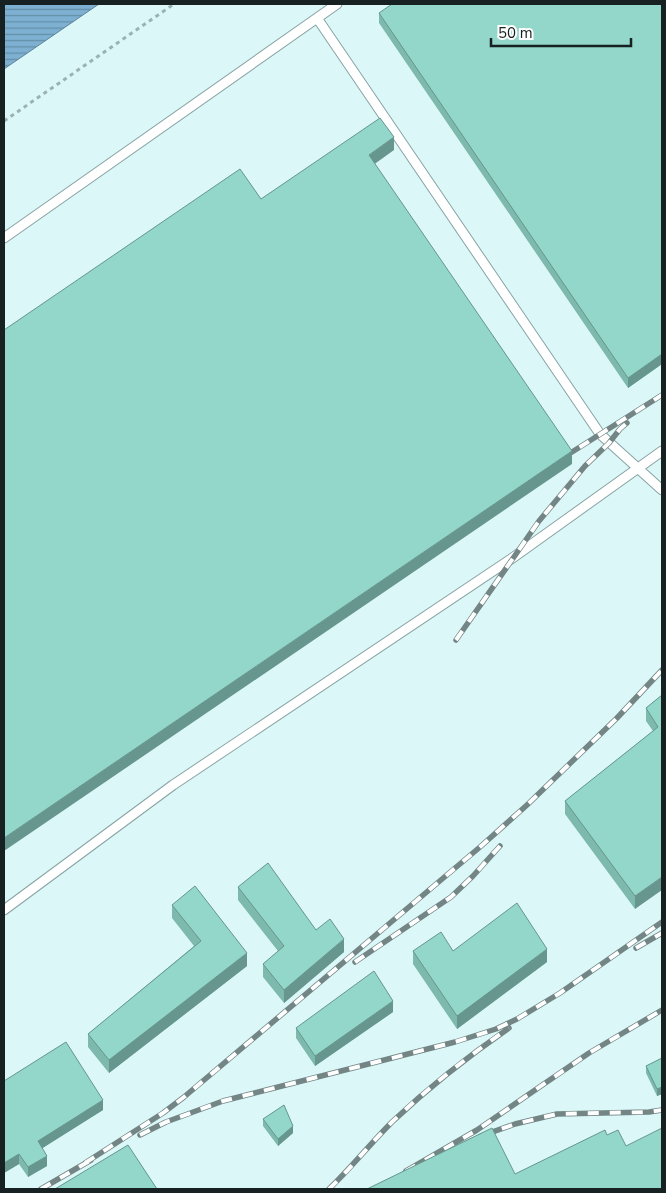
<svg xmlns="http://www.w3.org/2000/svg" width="666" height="1193" viewBox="0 0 666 1193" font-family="'Nunito Sans',sans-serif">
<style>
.water{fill:url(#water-rules);stroke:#5e859c}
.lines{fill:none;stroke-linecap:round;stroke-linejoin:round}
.lane-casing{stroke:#89a3a4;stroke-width:11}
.path{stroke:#9cb2b2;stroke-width:3;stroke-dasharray:4 4;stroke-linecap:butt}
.lane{stroke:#fff;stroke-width:9}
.rail-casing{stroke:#738585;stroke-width:5.5}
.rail{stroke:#fefefe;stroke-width:4;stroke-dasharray:11;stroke-linecap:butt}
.wall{fill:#7eb9ae}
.shaded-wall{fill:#66968d}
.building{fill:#92d7ca;stroke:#66968d}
</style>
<defs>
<pattern id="water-rules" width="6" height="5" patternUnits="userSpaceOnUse" patternTransform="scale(1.25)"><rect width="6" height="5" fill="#7db0d1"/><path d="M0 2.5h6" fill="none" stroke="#658fa9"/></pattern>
</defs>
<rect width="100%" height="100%" fill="#dcf7f8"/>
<path class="water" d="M4,4H99L4,69Z"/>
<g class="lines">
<defs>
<path id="lane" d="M317,18L600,434L662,490
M4,238L337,4
M4,910L173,785L511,559L662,451"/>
</defs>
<use href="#lane" class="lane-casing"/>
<path class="path" d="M4,121L174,4"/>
<use href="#lane" class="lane"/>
<defs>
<path id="rail" d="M561,459L662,395
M456,640L539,521L585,466L609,443L620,429L627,423
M636,948L662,933
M355,962L451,897L473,876L500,846
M140,1135L166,1122L223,1101L455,1042L496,1029L517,1019L560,993L662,922
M481,1136L515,1124L557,1114L649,1112L662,1110
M85,1163L163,1113L184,1097L480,847L527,805L617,718L662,670
M406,1171L477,1130L589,1053L662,1010
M41,1189L91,1160
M329,1189C351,1168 370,1144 392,1122C429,1087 467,1057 509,1028"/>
</defs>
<use href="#rail" class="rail-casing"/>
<use href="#rail" class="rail"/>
</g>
<path class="wall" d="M662,4V364L628,388L379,23V13Z
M662,695L635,909L565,814V801L653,731L646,721V708Z
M238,887L316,930L344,952L284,1003L263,977V964L278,951L238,900Z
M172,905L247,966L109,1073L88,1047V1034L194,946L172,918Z
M413,951H453L547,962L457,1029L413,964Z
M393,1012L315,1066L296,1038V1028Z
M662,1058V1094L657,1096L646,1073V1066Z
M4,1081L103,1110L42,1148L47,1166L28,1177L19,1164L4,1173Z
M263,1119L293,1133L278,1146L263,1126Z"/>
<path class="shaded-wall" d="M394,137V150L369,168V155Z
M662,354V364L628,388V378Z
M572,451V464L4,851V838Z
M662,877V890L635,909V896Z
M344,939V952L284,1003V990Z
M547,949V962L457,1029V1016Z
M247,953V966L109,1073V1060Z
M393,1001V1012L315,1066V1056Z
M662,1087V1094L657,1096V1089Z
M103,1100V1110L38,1151V1141Z
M293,1126V1133L278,1146V1139Z
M19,1154V1164L4,1173V1163Z
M47,1156V1166L28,1177V1167Z"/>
<path class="building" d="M392,4H662V354L628,378L379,13Z
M380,118L394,137L369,155L572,451L4,838V330L240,169L261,199Z
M662,695V877L635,896L565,801L658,727L646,708Z
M268,863L316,930L330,919L344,939L284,990L263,964L284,946L238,887Z
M195,886L247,953L109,1060L88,1034L201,941L172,905Z
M517,903L547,949L457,1016L413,951L441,932L453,951Z
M374,971L393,1001L315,1056L296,1028Z
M66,1042L103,1100L38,1141L47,1156L28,1167L19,1154L4,1163V1081Z
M662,1058V1087L657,1089L646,1066Z
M284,1105L293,1126L278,1139L263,1119Z
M492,1128L515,1174L605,1130L607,1135L618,1130L626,1146L662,1128V1189H367Z
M128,1145L157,1189H55Z"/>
<rect width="666" height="1193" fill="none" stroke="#172121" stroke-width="10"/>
<path d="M491 38v8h140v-8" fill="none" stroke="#172121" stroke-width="2.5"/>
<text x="498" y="38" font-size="15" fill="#172121" stroke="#fefefe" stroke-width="4" paint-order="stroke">50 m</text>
</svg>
